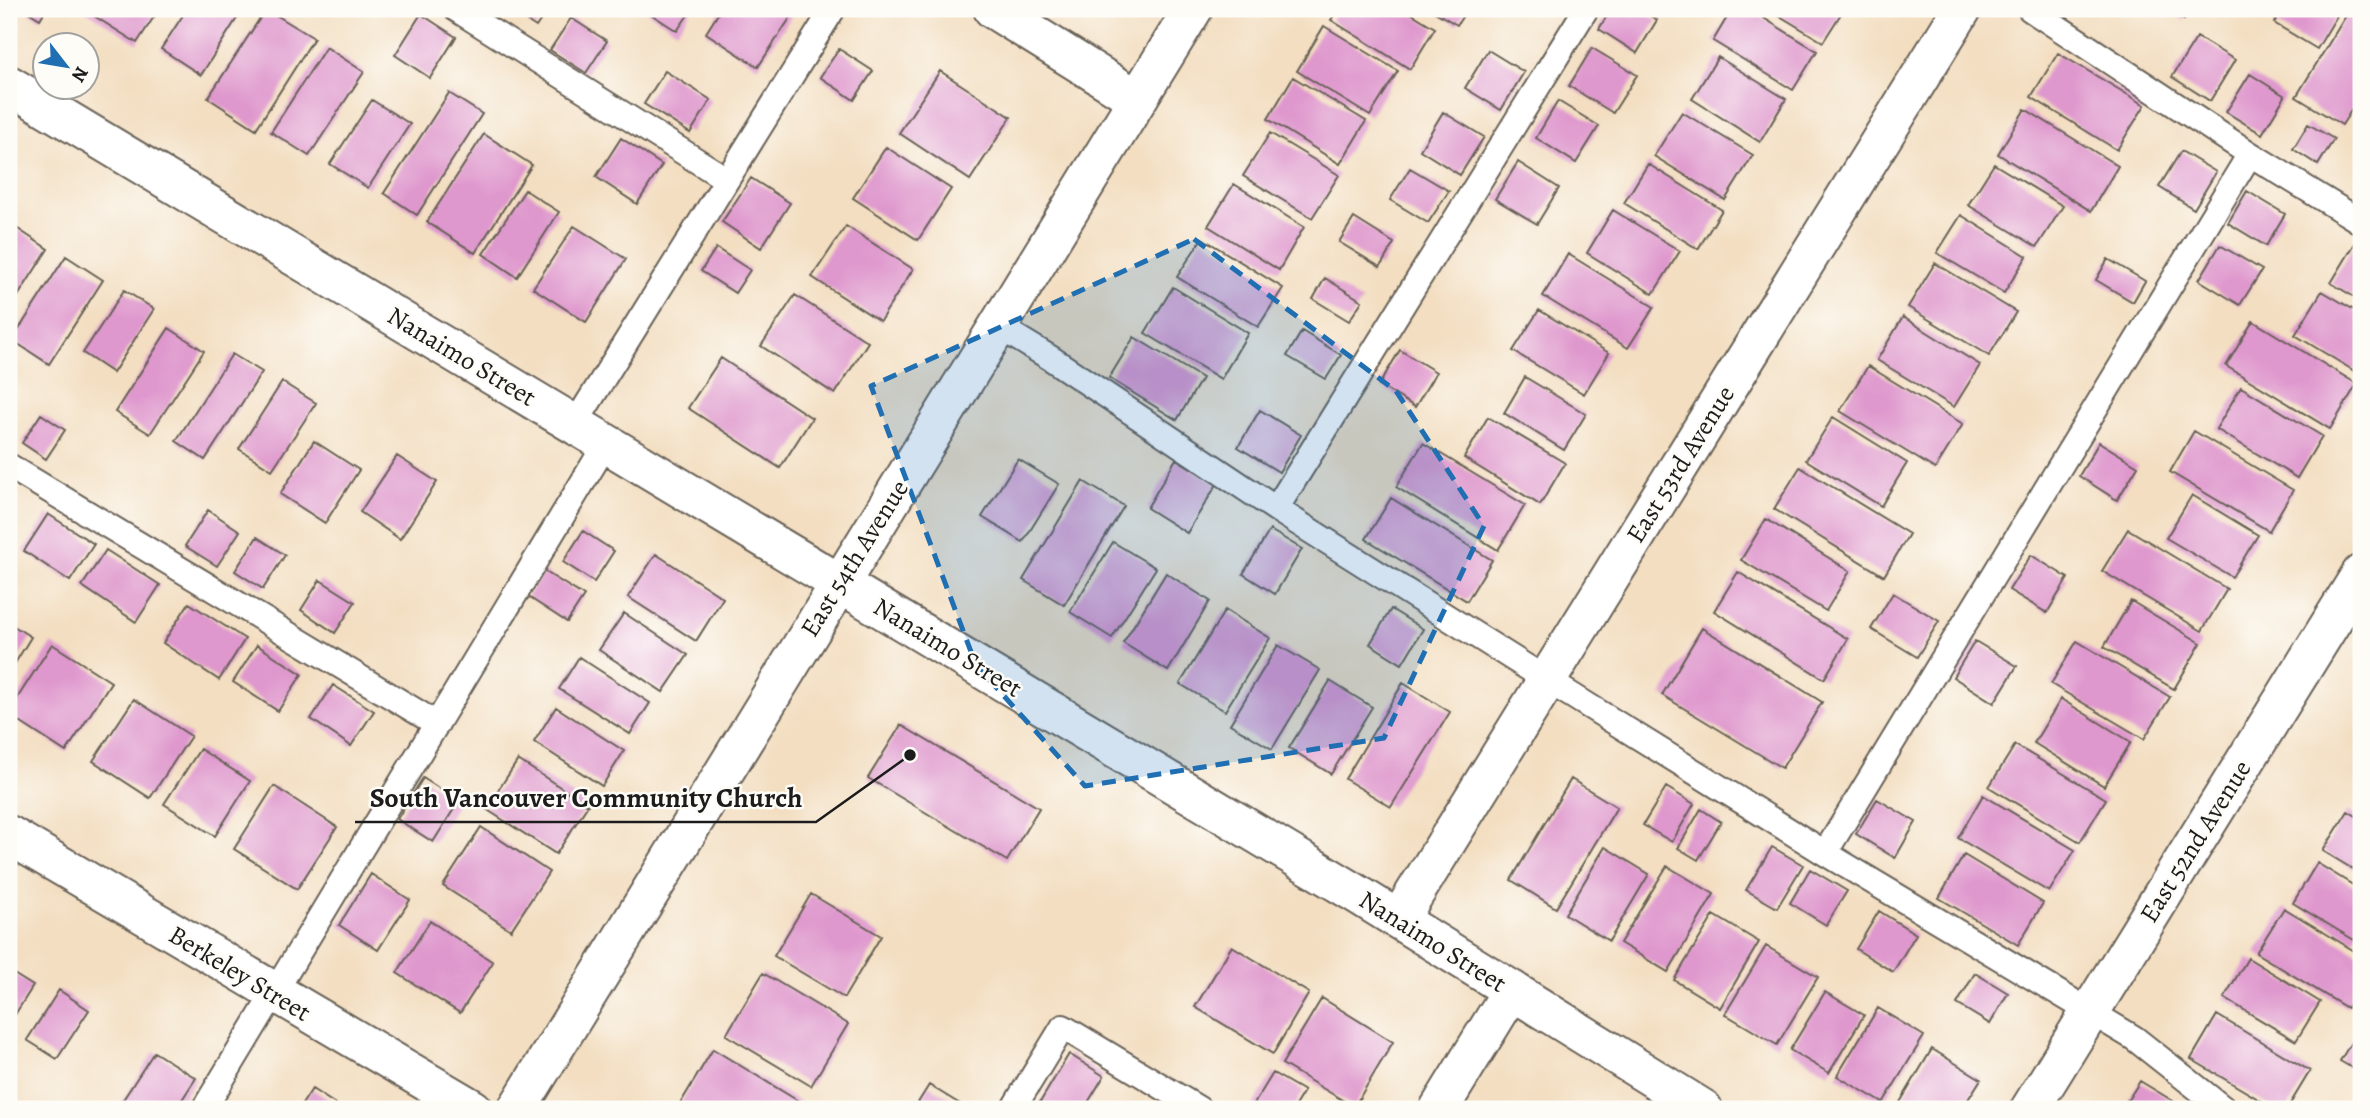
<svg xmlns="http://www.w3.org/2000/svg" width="2370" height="1118" viewBox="0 0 2370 1118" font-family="Alegreya,serif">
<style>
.building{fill:#df98cd}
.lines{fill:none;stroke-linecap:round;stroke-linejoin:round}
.service-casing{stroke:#676056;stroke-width:28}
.minor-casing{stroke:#676056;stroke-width:42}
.tertiary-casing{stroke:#676056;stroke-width:42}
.service{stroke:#fff;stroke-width:24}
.minor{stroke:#fff;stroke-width:38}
.tertiary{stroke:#fff;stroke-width:38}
.marked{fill:#1f6fb2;fill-opacity:0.2;stroke:#1f6fb2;stroke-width:5;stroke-dasharray:14 9;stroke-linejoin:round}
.labels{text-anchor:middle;stroke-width:5;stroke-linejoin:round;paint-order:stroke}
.street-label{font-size:26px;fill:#1c1c1c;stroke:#fdfcf7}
.leader{fill:none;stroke:#1c1c1c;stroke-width:2.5}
.callout-dot{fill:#1c1c1c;stroke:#fdfcf7;stroke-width:2.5}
.callout-label{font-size:28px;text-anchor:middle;font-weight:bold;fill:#1c1c1c;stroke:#fdfcf7;stroke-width:5;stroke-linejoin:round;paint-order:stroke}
</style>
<rect width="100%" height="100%" fill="#fdfcf7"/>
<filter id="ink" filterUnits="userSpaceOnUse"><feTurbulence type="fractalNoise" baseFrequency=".0143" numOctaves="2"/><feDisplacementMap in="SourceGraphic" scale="14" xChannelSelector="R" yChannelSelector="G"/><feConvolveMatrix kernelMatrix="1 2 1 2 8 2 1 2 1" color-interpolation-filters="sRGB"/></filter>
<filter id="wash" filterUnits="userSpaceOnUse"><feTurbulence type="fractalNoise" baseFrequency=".00686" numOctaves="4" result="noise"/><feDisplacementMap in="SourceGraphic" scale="28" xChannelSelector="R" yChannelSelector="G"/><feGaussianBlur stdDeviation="1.57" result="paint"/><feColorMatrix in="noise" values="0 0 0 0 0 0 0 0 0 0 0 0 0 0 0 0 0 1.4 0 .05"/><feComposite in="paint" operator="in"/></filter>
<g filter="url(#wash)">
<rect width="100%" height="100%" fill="#f3dec1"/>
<g id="blocks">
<path class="building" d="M24,9H46L40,19Z
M83,9H159L137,43Z
M187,9H229L239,15L201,75L161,49Z
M266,9L314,38L256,129L208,98Z
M508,9H548L536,27Z
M643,9H692L677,31Z
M721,9H796L758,67L706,33Z
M1338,9H1404L1435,28L1410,69L1331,20Z
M1430,9H1467L1457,25Z
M1611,9H1639L1657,20L1637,53L1599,29Z
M1732,9H1749L1817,51L1793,90L1713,41Z
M1768,9H1844L1823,42Z
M2166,9H2191L2184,20Z
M2283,9H2341L2317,49L2274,23Z
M2350,9H2361V95L2342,125L2296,97Z
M421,14L456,37L430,78L395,55Z
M571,18L607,41L586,73L550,50Z
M1324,26L1398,71L1370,116L1297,71Z
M2197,37L2235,60L2210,101L2172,77Z
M326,47L364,72L309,156L271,132Z
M1592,48L1637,75L1613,113L1569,86Z
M839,49L873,71L854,100L820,77Z
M1488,50L1524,72L1501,110L1465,88Z
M2058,53L2145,105L2117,150L2031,97Z
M1718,57L1786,99L1760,142L1692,99Z
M665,71L711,100L690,133L644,104Z
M940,71L1011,117L970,180L899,133Z
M2250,74L2285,96L2262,134L2226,112Z
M1293,77L1366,121L1340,164L1268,119Z
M449,93L482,114L417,215L384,193Z
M372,100L410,124L368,188L330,164Z
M1558,101L1599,126L1576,163L1536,138Z
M2025,109L2118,166L2091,211L1998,154Z
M1443,112L1484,137L1460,175L1420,150Z
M1682,112L1753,155L1725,200L1654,156Z
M2308,124L2334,139L2318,165L2293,149Z
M1270,133L1339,175L1312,218L1243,176Z
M484,134L532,165L475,253L427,222Z
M621,138L662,165L637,204L596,177Z
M886,147L951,189L918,240L853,198Z
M2181,151L2216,172L2194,209L2159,187Z
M1518,162L1559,188L1537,224L1495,199Z
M1648,164L1722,210L1698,249L1624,203Z
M1994,164L2063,206L2037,247L1968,205Z
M1410,168L1449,191L1428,223L1390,200Z
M751,178L790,203L761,248L722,222Z
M1234,184L1304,227L1279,270L1208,226Z
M525,190L559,212L517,277L483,254Z
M2247,191L2285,214L2266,246L2228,223Z
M1613,210L1680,251L1653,294L1587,253Z
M1961,215L2027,256L2004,293L1937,253Z
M1354,218L1394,243L1380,267L1339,242Z
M9,223L48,249L9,310Z
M574,226L626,259L586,322L533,288Z
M846,226L913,269L880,321L812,277Z
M1202,238L1283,288L1258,327L1177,277Z
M2357,240L2361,242V301L2331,283Z
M2220,245L2262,270L2240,305L2199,280Z
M716,248L750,270L735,293L701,271Z
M1568,254L1654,307L1628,348L1543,296Z
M66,256L103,280L49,364L12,340Z
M2108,259L2145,281L2133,302L2096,280Z
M1935,263L2016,312L1989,356L1908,307Z
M1325,278L1362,301L1349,321L1313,299Z
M1173,287L1248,333L1221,379L1145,333Z
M124,290L154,309L113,373L83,353Z
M2322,291L2361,314V375L2295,335Z
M795,295L868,342L835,394L761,346Z
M1539,310L1609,353L1584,394L1513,351Z
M1903,317L1980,365L1954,407L1877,360Z
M2253,321L2357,384L2330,429L2226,366Z
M169,328L204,351L150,434L115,412Z
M1302,331L1341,355L1326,379L1287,356Z
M1134,337L1202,378L1177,420L1109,378Z
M1400,350L1436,372L1415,407L1379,385Z
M232,354L262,372L205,460L176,441Z
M721,358L812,418L780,468L688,408Z
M1868,366L1963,424L1935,469L1840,411Z
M1525,377L1586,414L1564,450L1504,413Z
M282,382L316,403L272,470L239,449Z
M2241,387L2322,436L2297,478L2216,429Z
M1260,410L1301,435L1279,472L1238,447Z
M41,414L65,430L46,459L22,443Z
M1488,417L1565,463L1540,505L1464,458Z
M1833,417L1907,463L1881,506L1806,460Z
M2194,431L2293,490L2269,531L2170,472Z
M314,441L359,470L325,523L280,494Z
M2099,442L2138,466L2117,500L2079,476Z
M1423,443L1525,505L1498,550L1396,487Z
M397,456L437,482L400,539L360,512Z
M1018,459L1059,484L1023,542L982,517Z
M1176,459L1217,484L1187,533L1147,508Z
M1800,467L1909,534L1884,576L1774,509Z
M1083,481L1124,506L1064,605L1023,580Z
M2192,495L2258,535L2232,577L2166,538Z
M1391,498L1492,560L1467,601L1366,539Z
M208,510L240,531L217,566L185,546Z
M48,514L94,544L70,581L24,551Z
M1766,519L1850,571L1826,611L1741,560Z
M2128,529L2227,589L2202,631L2102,571Z
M1270,530L1302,549L1275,594L1243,574Z
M583,531L614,551L594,582L563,562Z
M257,537L285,555L263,589L235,571Z
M1113,542L1156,568L1112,638L1070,612Z
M106,550L160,585L136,622L82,586Z
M656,554L723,598L696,641L628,597Z
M2031,555L2068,578L2047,613L2009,590Z
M544,571L584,596L567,622L527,596Z
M1738,572L1848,639L1824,679L1714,611Z
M1166,573L1210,601L1168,671L1123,643Z
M320,580L355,602L335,633L301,610Z
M1893,593L1939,621L1917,657L1871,629Z
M2131,601L2201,643L2174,689L2104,647Z
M189,603L245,639L219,680L163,643Z
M1391,609L1423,629L1402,664L1370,644Z
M1225,610L1270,638L1225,711L1180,684Z
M624,613L688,655L663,692L599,650Z
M9,623L31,637L9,673Z
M1702,628L1822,702L1782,768L1662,695Z
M1975,641L2017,666L1994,703L1953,677Z
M2077,641L2170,697L2144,739L2051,684Z
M52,644L111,682L66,752L9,715V711Z
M257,645L302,674L278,711L233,682Z
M1278,645L1320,670L1272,749L1230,724Z
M579,657L650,703L630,734L559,689Z
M1330,681L1372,707L1331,774L1289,748Z
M1403,683L1450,712L1391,807L1345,779Z
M333,685L374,711L351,746L311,719Z
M134,699L191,736L150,798L93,761Z
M2061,699L2131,742L2104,786L2034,743Z
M556,707L624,751L602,786L534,742Z
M901,725L1039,808L1007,861L868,778Z
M2015,745L2106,799L2080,842L1989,787Z
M200,749L250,781L215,836L164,804Z
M518,760L588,805L556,854L486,809Z
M423,778L459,801L433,842L397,819Z
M1571,779L1617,807L1556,908L1511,880Z
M274,786L337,827L297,889L234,849Z
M1666,787L1694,804L1672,842L1643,825Z
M1983,795L2075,850L2049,892L1958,838Z
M1877,799L1916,822L1895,858L1856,834Z
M1701,809L1721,822L1698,860L1678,848Z
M2348,811L2361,819V874L2323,851Z
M481,827L549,872L511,930L443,886Z
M1605,847L1649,874L1609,941L1565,914Z
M1772,847L1803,865L1777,908L1746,890Z
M1964,855L2043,903L2018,945L1939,898Z
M2317,863L2361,890V929L2354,940L2293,903Z
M1667,866L1714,894L1668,972L1620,943Z
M1810,869L1847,891L1826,925L1790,903Z
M371,874L410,900L378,950L339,925Z
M811,894L881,936L844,998L774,956Z
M2284,908L2361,955V983L2347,1008L2256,953Z
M1879,911L1916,934L1893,972L1856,949Z
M1714,915L1759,942L1720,1008L1674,980Z
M430,921L493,962L460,1013L397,973Z
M1232,946L1309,993L1273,1054L1195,1007Z
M1766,946L1818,977L1777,1045L1725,1014Z
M2248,958L2320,1002L2296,1041L2224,998Z
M9,971L33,986L9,1024Z
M763,973L848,1024L811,1086L726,1035Z
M1975,973L2008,993L1990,1024L1957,1004Z
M59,990L89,1010L57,1059L27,1040Z
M1825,992L1864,1015L1829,1073L1790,1050Z
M1322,998L1393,1042L1354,1107L1282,1064Z
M1878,1008L1924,1036L1883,1103L1837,1076Z
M2217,1015L2310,1071L2287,1109H2275L2191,1059Z
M2361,1026V1073L2340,1061Z
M713,1049L800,1102L796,1109H677Z
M1932,1049L1981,1079L1962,1109H1896Z
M154,1052L196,1078L176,1109H117Z
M1069,1054L1104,1076L1084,1109H1036Z
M1273,1073L1304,1091L1293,1109H1251Z
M2140,1081L2173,1101L2168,1109H2122Z
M929,1085L968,1109H914Z
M312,1089L343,1109H299Z"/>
</g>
</g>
<g filter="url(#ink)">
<use href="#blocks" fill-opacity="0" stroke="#676056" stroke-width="2"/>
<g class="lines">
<defs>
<path id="service" d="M456,9L726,179
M2030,9L2250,154L2361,222
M998,326L1052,359L1276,509L1547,680L1825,853L2134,1038L2224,1109
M575,424L833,9
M9,466L437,724
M1276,509L1586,9
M1825,853L2250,154
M204,1109L607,442
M1013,1109L1063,1027L1199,1109"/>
<path id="minor" d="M993,9L1137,99
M9,85L1357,894L1703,1109
M9,835L473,1109
M1399,919L1962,9
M1439,1109L1512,990
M2030,1109L2361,574"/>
<path id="tertiary" d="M517,1109L1193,9"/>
</defs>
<use href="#service" class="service-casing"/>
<use href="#minor" class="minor-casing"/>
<use href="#tertiary" class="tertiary-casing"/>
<use href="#service" class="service"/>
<use href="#minor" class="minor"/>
<use href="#tertiary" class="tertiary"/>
</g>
</g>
<path class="marked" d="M1194,239L1396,391L1484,526L1384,738L1085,786L976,665L871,386Z"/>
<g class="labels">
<g class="street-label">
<text transform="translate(462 356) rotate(31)" y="9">Nanaimo Street</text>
<text transform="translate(1680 464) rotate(-58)" y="9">East 53rd Avenue</text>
<text transform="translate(854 558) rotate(-58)" y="9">East 54th Avenue</text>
<text transform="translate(948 647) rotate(31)" y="9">Nanaimo Street</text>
<text transform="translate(2195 841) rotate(-58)" y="9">East 52nd Avenue</text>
<text transform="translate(1433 941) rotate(32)" y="9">Nanaimo Street</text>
<text transform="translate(240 973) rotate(31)" y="9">Berkeley Street</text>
</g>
</g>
<path class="leader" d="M910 755L816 822H355"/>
<circle class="callout-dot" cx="910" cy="755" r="7"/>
<g class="callout-label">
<text x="586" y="807">South Vancouver Community Church</text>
</g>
<rect width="2370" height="1118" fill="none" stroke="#fdfcf7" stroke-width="35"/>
<g transform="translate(66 66) rotate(121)"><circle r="33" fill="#fdfcf7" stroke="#a3a29f" stroke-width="2"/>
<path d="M0-5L12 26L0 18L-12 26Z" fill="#1f6fb2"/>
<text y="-10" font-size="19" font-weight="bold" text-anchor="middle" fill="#1c1c1c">N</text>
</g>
</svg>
